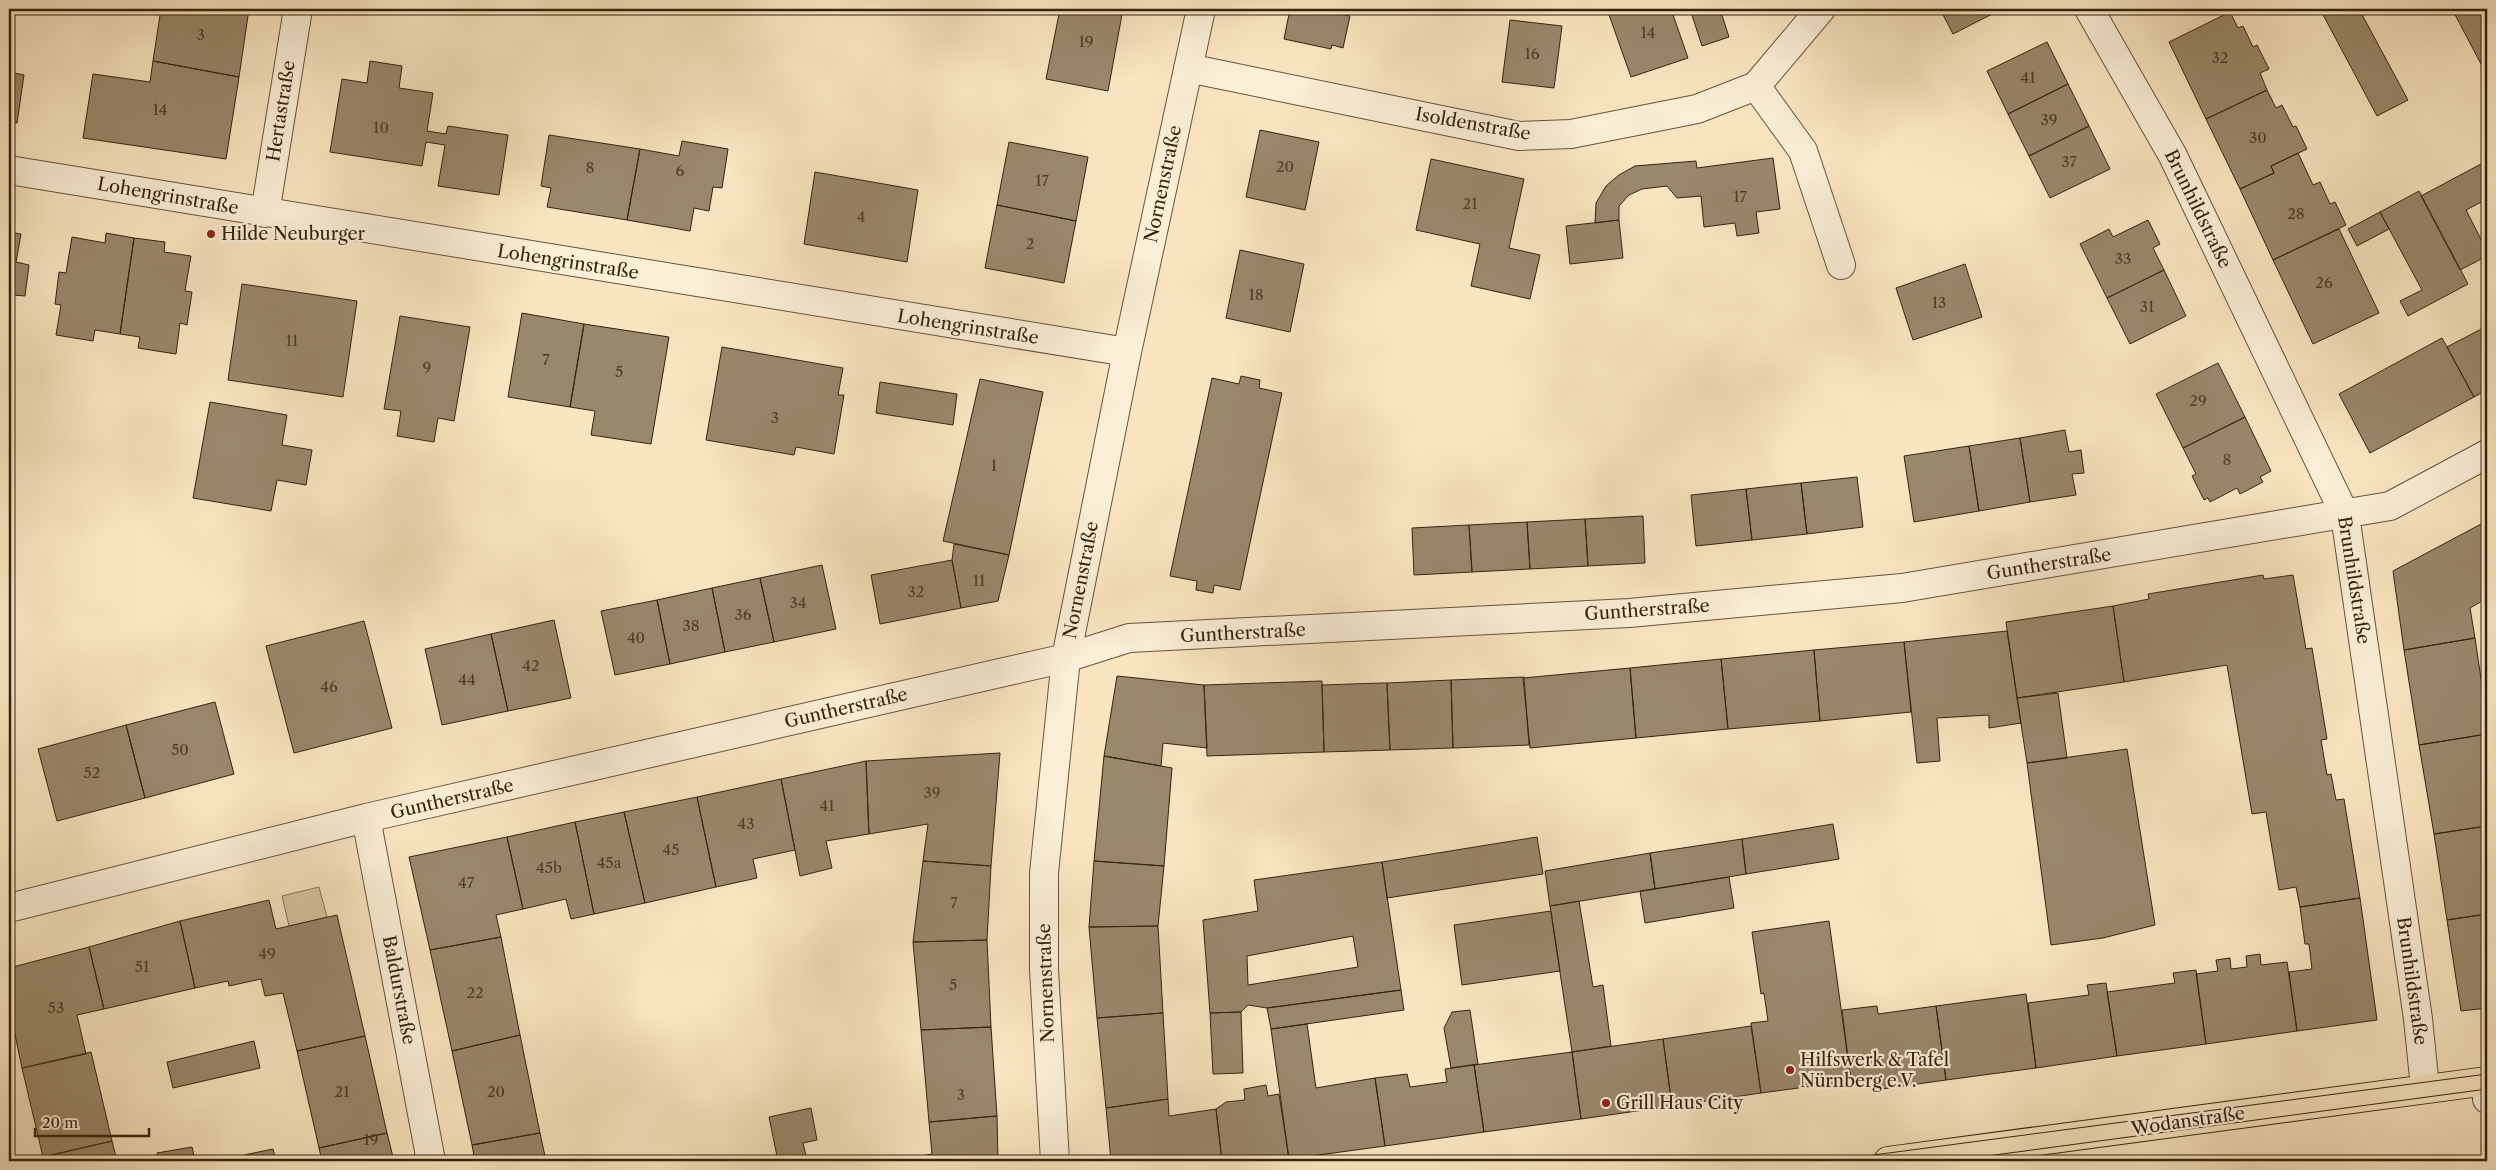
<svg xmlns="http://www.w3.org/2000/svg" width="2496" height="1170" viewBox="0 0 2496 1170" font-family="'Libre Caslon Text',serif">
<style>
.green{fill:#d8c5a3;stroke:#867458}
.building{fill:#9a886b;stroke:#34230e;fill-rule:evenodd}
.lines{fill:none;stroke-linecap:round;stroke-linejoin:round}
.minor-casing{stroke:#65543b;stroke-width:30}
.major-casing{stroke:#34230e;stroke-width:30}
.minor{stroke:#fbefd7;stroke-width:28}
.major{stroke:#f9e6c1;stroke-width:28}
.tram{stroke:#34230e;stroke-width:1}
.poi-dot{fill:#8f2418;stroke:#fbefd7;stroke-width:2}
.labels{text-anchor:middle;stroke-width:4.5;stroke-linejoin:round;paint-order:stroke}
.number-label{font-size:15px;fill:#4e3c25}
.street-label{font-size:18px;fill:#34230e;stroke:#fbefd7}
.poi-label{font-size:18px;fill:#34230e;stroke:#fbefd7;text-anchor:start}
</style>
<rect width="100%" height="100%" fill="#f9e6c1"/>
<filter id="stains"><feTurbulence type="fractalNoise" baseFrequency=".004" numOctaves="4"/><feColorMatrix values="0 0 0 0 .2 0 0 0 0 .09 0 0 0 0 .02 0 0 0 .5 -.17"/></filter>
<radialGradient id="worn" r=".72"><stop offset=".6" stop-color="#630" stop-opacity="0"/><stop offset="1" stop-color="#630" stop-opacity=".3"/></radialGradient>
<path class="green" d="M319,887L327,917L289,926L282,896Z"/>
<path class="building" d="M161,9H249L239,77L153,61Z
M1060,9H1123L1108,91L1046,79Z
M1290,9H1340L1339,14L1350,16L1343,48L1332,45L1331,49L1284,39Z
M1607,9H1671L1688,58L1631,77Z
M1690,9H1720L1729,37L1702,46Z
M1940,9H2002L1953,34Z
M2320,9H2359L2408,100L2377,116Z
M2452,9H2487V58L2480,62Z
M2230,12L2238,28L2243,26L2253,47L2257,45L2269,69L2260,73L2267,90L2206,119L2169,42Z
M1510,20L1562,26L1554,88L1502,82Z
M2047,42L2068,84L2008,114L1987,71Z
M2487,58V76L2480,62Z
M153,61L239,77L226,159L83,138L93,74L150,82Z
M370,61L402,66L399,88L433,93L427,131L446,134L448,126L508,135L499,195L438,186L445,145L426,142L422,166L330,152L342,79L367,83Z
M9,72L24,75L17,123L9,122Z
M2068,84L2089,126L2029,156L2008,114Z
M2267,90L2276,108L2282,105L2293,127L2296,126L2307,149L2271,166L2274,173L2240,189L2206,119Z
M2089,126L2110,169L2050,198L2029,156Z
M1260,130L1319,142L1305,210L1246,197Z
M549,135L640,149L627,220L547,207L551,188L541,186Z
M682,141L728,149L722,188L713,187L709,211L694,208L690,231L627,220L640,149L679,156Z
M1009,142L1088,157L1076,221L997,205Z
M2298,153L2313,185L2320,182L2330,204L2335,202L2346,225L2273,260L2240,189L2274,173L2271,166Z
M1773,158L1780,209L1756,212L1759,233L1737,236L1735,223L1704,227L1701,196L1677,198L1667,186L1642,189L1629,195L1619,206V220L1595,223L1596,203L1606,186L1619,175L1635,166L1696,161L1697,168Z
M1431,159L1524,179L1509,248L1540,255L1530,299L1471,286L1480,244L1416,230Z
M2487,161V175L2481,164Z
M2481,164L2487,175V199L2466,210L2487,251V256L2460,270L2421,196Z
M815,172L918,190L907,262L804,244Z
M2419,191L2468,284L2408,316L2400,301L2422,290L2380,212Z
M997,205L1076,221L1064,283L985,268Z
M2380,212L2389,229L2357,246L2348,229Z
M1619,220L1623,258L1570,264L1566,226Z
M2148,220L2160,244L2153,248L2164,270L2107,298L2080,244L2109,229L2113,237Z
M2339,229L2379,313L2313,344L2273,260Z
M9,232L21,234L16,262L29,265L25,296L13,295L9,323Z
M106,233L134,238L120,334L95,330L93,341L56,335L61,305L55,304L59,272L66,273L72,237L105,243Z
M134,238L165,242L164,252L191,256L185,291L192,292L187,325L180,323L176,354L138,348L140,337L120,334Z
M1240,250L1304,264L1290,332L1226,318Z
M1965,264L1982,317L1913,340L1896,288Z
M2164,270L2186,316L2130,344L2107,298Z
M242,284L357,301L343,397L228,380Z
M522,313L584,324L570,407L508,397Z
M400,316L470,327L454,421L438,418L434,442L397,436L401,411L384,409Z
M584,324L669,337L651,444L591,435L595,411L570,407Z
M2487,326V390L2474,397L2447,347Z
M2442,338L2474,397L2370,453L2339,394Z
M722,347L843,368L838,395H844L834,454L796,447L794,455L706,440Z
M2218,363L2245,417L2183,448L2156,394Z
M1241,376L1260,380L1259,388L1282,393L1240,590L1214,585L1213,593L1196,590L1197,581L1170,576L1212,378L1239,384Z
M980,379L1043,392L1009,555L943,541Z
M880,382L957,394L953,425L876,413Z
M210,402L287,415L282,445L312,450L306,485L277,480L271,511L193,498Z
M2245,417L2271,471L2260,477L2263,482L2240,494L2237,488L2210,502L2208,498L2204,500L2192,476L2196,474L2183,448Z
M2065,430L2069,452L2081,450L2084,473L2072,474L2076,495L2030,502L2020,438Z
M2020,438L2030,502L1979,511L1969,446Z
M1969,446L1979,511L1914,522L1904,456Z
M1857,477L1863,527L1807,534L1801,483Z
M1801,483L1807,534L1752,540L1746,489Z
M1746,489L1752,540L1696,546L1691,495Z
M1643,516L1645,563L1588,566L1585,519Z
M1585,519L1588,566L1530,569L1527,522Z
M1527,522L1530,569L1472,572L1469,525Z
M2483,523L2487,530V598L2470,608L2475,638L2404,650L2393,571Z
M1469,525L1472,572L1414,575L1412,528Z
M954,544L1009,555L998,601L961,608L952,560Z
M952,560L961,608L880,624L871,575Z
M822,565L836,629L774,642L760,578Z
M2263,575L2264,579L2293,575L2306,649L2312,648L2327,739L2321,740L2327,775L2331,774L2336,800L2344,799L2360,898L2300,907L2296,887L2279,890L2266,812L2252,814L2227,665L2124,682L2113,606L2149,599L2148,594Z
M760,578L774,642L725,652L712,588Z
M712,588L725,652L670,664L657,600Z
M657,600L670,664L615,675L601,611Z
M2113,606L2124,682L2017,698L2006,622Z
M554,620L571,698L508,711L491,634Z
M364,621L392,728L294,753L266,646Z
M2007,631L2021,723L1989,728V715L1937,718L1940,761L1917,763L1904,642Z
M491,634L508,711L442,725L425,649Z
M2475,638L2487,719V734L2419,745L2404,650Z
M1904,642L1911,712L1820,721L1814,650Z
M1814,650L1820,721L1728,729L1721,659Z
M1721,659L1728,729L1636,738L1630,668Z
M1630,668L1636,738L1530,748L1523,678Z
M1117,676L1204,685L1207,748L1163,743L1161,766L1104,756Z
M1524,677L1529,745L1453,748L1451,680Z
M1451,680L1453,748L1390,750L1387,683Z
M1322,681L1324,752L1207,756L1204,685Z
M1382,683H1387L1390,750L1324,752L1322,685Z
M2058,693L2067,758L2027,763L2017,698Z
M215,702L234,774L145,798L126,725Z
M126,725L145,798L57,821L38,749Z
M2487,734V826L2434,834L2419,745Z
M2127,749L2155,925L2103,938L2051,945L2027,763Z
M1000,753L991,866L923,861L928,824L869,834L866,761Z
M1104,756L1172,768L1164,866L1094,861Z
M866,761L869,834L826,841L832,868L800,876L781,779Z
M781,779L795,850L753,859L757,878L716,887L697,797Z
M697,797L716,887L645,903L624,812Z
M624,812L645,903L594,914L575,822Z
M9,822L14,841L9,842Z
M575,822L594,914L571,919L566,899L523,909L507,837Z
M1833,824L1839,859L1746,874L1742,839Z
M2487,826V914L2447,920L2434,834Z
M507,837L523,909L496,915L501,937L430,950L409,857Z
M1537,837L1543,874L1387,898L1382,862Z
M1742,839L1746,874L1655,889L1650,853Z
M1650,853L1655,889L1550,906L1545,871Z
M923,861L991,866L987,940L913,942Z
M1094,861L1164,866L1158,926L1089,927Z
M1382,862L1401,990L1267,1008L1248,1005L1241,1012L1210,1013L1203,920L1258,911L1254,880ZM1353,936L1358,967L1248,985L1247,956Z
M1729,877L1734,908L1645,923L1640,891Z
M2360,898L2377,1020L2297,1031L2289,972L2312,969L2309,944H2305L2300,907Z
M269,900L276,929L337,915L365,1036L297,1051L283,993L265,996L261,979L229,986L228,981L195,988L180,921Z
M1579,901L1593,987L1603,985L1611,1046L1572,1052L1550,906Z
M1551,911L1560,971L1462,985L1454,925Z
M2487,914V1008L2461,1011L2447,920Z
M180,921L195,988L104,1009L89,947Z
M1829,921L1851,1081L1761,1093L1751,1023L1768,1021L1764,993L1761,994L1752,932Z
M1158,926L1163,1013L1097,1018L1089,927Z
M501,937L520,1035L452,1051L430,950Z
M987,940L991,1027L921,1030L913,942Z
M89,947L104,1009L77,1015L86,1054L22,1068L9,1006V968Z
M2260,954L2261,965L2287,962L2297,1031L2206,1044L2196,974L2218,971L2216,960L2230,958L2231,969L2247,967L2246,956Z
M2196,970L2206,1044L2117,1056L2107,992L2175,983L2173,973Z
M2106,983L2117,1056L2036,1068L2028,1003L2089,995L2087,985Z
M1401,990L1404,1010L1271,1029L1267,1008Z
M2026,994L2036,1068L1946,1080L1936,1006Z
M1877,1006L1878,1014L1936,1006L1946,1080L1875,1090L1873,1078L1851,1081L1842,1010Z
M1470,1010L1478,1064L1451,1068L1444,1028L1452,1012Z
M1241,1012L1243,1073L1213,1074L1210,1013Z
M1163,1013L1168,1099L1106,1108L1097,1018Z
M1307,1024L1316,1088L1375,1078L1385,1146L1289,1159L1271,1029Z
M1751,1026L1761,1093L1672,1106L1663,1039Z
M991,1027L997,1116L929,1122L921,1030Z
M520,1035L540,1133L472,1145L452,1051Z
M365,1036L387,1133L319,1148L297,1051Z
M1663,1039L1672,1106L1581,1119L1572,1052Z
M254,1041L260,1068L173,1088L167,1062Z
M91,1052L112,1141L43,1157L22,1068Z
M1572,1052L1581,1119L1484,1132L1474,1065Z
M1474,1065L1484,1132L1385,1146L1375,1078L1407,1074L1410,1087L1447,1082L1445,1069Z
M1266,1085L1268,1096L1279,1094L1289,1159L1222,1161L1216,1109L1226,1102L1245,1100L1244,1089Z
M1168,1099L1169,1116L1216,1109L1222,1161H1111L1106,1108Z
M811,1108L817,1140L803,1143L806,1156L778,1161L769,1117Z
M997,1116L998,1161H895L932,1154L929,1122Z
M387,1133L394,1161H322L319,1148Z
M540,1133L546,1161H475L472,1145Z
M112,1141L117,1161H44L43,1157Z
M192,1147L195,1161H159L157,1153Z
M273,1149L276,1161H246L244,1155Z
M2456,1157L2457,1161H2428Z"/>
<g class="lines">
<defs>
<path id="minor" d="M2089,9L2173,156L2345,515L2418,1019L2425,1088
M1188,68L1519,136L1571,134L1697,109L1756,86L1821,9
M1756,86L1803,151L1841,265
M9,170L1127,352
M265,213L298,9
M366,818L431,1161
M9,908L366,818L1066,658L1129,638L1629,613L1902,588L2390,506L2487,454
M2486,1082L2487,1099
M1055,1161L1044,970V873L1066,658L1127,352L1201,9"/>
<path id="major" d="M1888,1161L2487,1081"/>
</defs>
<use href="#minor" class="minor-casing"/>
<use href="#major" class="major-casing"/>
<use href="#minor" class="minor"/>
<use href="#major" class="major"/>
<path class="tram" d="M1828,1161L2487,1074
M1950,1161L2487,1089"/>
</g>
<g class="poi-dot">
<circle cx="211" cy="234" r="5"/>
<circle cx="1790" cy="1070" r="5"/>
<circle cx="1606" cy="1103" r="5"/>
</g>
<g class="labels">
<g class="number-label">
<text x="1648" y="38">14</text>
<text x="201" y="40">3</text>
<text x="1086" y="47">19</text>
<text x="1532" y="59">16</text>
<text x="2220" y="63">32</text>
<text x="2028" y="83">41</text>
<text x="160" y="115">14</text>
<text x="2049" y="125">39</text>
<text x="381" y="133">10</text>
<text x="2258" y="143">30</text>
<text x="2069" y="167">37</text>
<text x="1285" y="172">20</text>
<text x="590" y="173">8</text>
<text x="680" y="176">6</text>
<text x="1042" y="186">17</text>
<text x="1740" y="202">17</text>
<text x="1470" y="209">21</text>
<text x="2296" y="219">28</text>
<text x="861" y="222">4</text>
<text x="1030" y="249">2</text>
<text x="2123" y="264">33</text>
<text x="2324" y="288">26</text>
<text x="1256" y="300">18</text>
<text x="1939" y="308">13</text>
<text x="2147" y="312">31</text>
<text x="292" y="346">11</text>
<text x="546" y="365">7</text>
<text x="427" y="373">9</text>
<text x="619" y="377">5</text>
<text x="2198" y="406">29</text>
<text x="775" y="423">3</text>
<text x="2227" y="465">8</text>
<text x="994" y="471">1</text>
<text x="979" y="586">11</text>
<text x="916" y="597">32</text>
<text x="798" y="608">34</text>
<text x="743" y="620">36</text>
<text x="691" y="631">38</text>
<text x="636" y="643">40</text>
<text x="531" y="671">42</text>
<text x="467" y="685">44</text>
<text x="329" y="692">46</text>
<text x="180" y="755">50</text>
<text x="92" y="778">52</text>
<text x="932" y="798">39</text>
<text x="827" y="811">41</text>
<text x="746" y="829">43</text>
<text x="671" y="855">45</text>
<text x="609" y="868">45a</text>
<text x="549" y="873">45b</text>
<text x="466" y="888">47</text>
<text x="954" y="908">7</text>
<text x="267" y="959">49</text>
<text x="142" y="972">51</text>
<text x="953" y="990">5</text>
<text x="475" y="998">22</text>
<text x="56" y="1013">53</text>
<text x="342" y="1097">21</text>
<text x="496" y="1097">20</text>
<text x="961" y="1100">3</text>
<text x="371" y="1145">19</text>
</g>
<g class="street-label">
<text transform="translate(281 111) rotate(-81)" y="6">Hertastraße</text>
<text transform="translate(1473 124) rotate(10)" y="6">Isoldenstraße</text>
<text transform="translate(1163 184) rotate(-78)" y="6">Nornenstraße</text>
<text transform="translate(168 196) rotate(10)" y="6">Lohengrinstraße</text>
<text transform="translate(2198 209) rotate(64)" y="6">Brunhildstraße</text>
<text transform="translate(568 262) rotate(9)" y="6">Lohengrinstraße</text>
<text transform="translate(968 327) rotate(9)" y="6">Lohengrinstraße</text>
<text transform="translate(2049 564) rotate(-9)" y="6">Guntherstraße</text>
<text transform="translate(1081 580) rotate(-79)" y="6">Nornenstraße</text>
<text transform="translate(2354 580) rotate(81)" y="6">Brunhildstraße</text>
<text transform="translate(1647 610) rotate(-4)" y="6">Guntherstraße</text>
<text transform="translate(1243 633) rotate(-3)" y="6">Guntherstraße</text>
<text transform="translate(846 708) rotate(-13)" y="6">Guntherstraße</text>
<text transform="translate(452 799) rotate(-13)" y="6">Guntherstraße</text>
<text transform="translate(2412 981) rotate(82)" y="6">Brunhildstraße</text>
<text transform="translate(1046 983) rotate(-92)" y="6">Nornenstraße</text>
<text transform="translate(399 990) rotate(79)" y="6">Baldurstraße</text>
<text transform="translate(2188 1121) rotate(-8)" y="6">Wodanstraße</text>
</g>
<g class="poi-label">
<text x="221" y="240">Hilde Neuburger</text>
<text x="1800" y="1066">Hilfswerk &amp; Tafel<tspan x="1800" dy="21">Nürnberg e.V.</tspan></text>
<text x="1616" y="1109">Grill Haus City</text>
</g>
</g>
<rect width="2496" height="1170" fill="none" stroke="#f9e6c1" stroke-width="30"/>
<rect x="10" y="10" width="2476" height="1150" fill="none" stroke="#34230e" stroke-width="2.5"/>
<rect x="15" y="15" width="2466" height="1140" fill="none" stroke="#34230e"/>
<path d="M35 1128v8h114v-8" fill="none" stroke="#34230e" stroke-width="2.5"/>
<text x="42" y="1128" font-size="15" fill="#34230e" stroke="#fbefd7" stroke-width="4" paint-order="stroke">20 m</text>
<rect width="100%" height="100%" filter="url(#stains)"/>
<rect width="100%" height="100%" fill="url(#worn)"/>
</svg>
